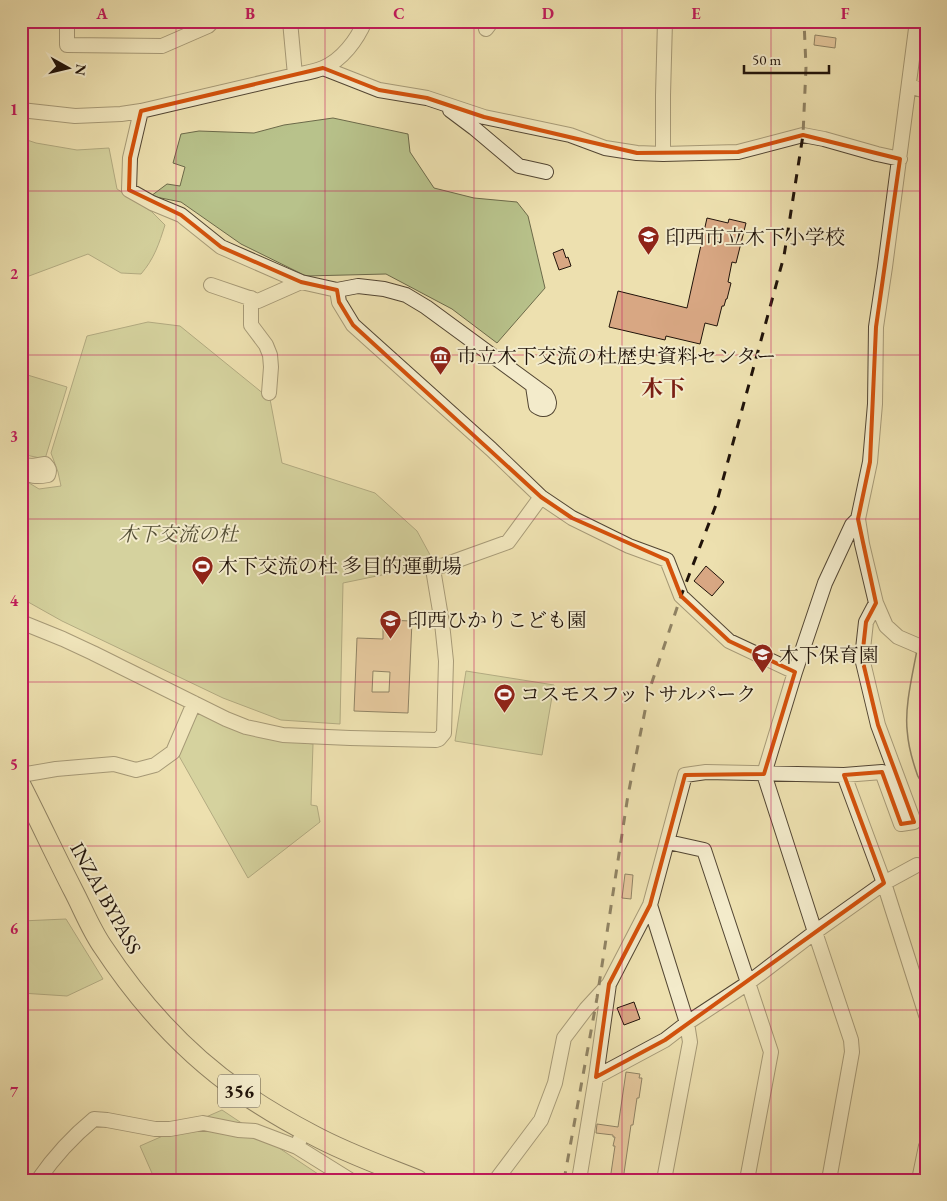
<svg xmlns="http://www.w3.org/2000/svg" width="947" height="1201" viewBox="0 0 947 1201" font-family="'EB Garamond','Noto Serif JP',serif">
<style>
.green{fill:#b8c28b;stroke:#6c6a4a}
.building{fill:#d8a783;stroke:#20130a;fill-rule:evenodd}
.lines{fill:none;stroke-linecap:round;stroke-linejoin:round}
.minor-casing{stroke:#534633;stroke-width:16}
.major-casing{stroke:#20130a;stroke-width:19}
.highway-casing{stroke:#20130a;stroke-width:21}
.minor{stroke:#f3ebcb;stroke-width:14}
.major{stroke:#ede0af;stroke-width:16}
.highway{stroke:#ede0af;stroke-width:19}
.rail{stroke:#20130a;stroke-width:3;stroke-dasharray:9 9;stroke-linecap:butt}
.marked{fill:none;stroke:#d4520c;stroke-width:4;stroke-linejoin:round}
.grid{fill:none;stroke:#c2185b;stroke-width:1;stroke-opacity:0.55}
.labels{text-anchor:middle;stroke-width:4;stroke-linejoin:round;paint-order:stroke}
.shield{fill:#f3ebcb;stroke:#5f5444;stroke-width:1}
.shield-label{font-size:19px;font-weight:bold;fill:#20130a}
.poi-label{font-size:20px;fill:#20130a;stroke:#f3ebcb;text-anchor:start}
.park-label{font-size:20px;font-style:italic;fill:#555037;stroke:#f3ebcb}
.street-label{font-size:20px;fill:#20130a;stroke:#f3ebcb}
.quarter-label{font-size:22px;font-weight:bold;fill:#7a1f14;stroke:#f3ebcb}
.neatline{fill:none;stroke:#c2185b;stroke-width:2}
.grid-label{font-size:16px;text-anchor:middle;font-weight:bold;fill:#c2185b}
</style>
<rect width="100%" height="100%" fill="#ede0af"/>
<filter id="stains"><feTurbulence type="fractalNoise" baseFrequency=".004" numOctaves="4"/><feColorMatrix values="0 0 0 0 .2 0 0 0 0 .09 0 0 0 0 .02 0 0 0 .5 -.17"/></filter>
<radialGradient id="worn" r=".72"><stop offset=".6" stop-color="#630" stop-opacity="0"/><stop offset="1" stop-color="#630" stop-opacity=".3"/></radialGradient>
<path class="green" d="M333,118L408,134L410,152L434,188L474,198L517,202L528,216L545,288L497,343L452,309L386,274L306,276L241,244L181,202L151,196L167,184L180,186L185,167L173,163L181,134L199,131L254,133L284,125Z
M21,138L36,143L77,150L109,148L117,189L152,212L165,225C159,244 154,259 141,274L121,273L88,254L21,279Z
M148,322L180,326L270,399L282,463L375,493L417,531L435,564L343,583L340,724L281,720L223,698L62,621L21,598V478L39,489L61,486L58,472L51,453L87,336Z
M21,373L67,387L45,459L21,454Z
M466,671L554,685L542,755L455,741Z
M199,711L280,740L313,744L311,805L317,806L320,822L248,878L179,756L177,748Z
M66,919L103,979L67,996L21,993V921Z
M222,1110L327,1180H155L140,1146Z"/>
<path class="building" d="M815,35L836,38L835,48L814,45Z
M707,218L728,223L729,219L746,223L736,263L732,262L728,282L731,283L727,299H726L724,306H722L717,326L705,323L700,344L666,336L665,340L609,327L618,291L687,308Z
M563,249L566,258L568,257L571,266L559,270L553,253Z
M706,566L724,582L712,596L694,581Z
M383,620L412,621L408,713L354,711L357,638L383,639ZM373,671L390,672L389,692H372Z
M625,874L633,875L631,899L622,898Z
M634,1002L640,1019L624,1025L617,1008Z
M626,1072L640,1074L639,1078H642L639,1098H637L633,1125H631L623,1180H610L615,1146H613L615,1137H613V1135L596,1133L597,1124L618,1127Z"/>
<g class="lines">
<defs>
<path id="minor" d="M67,21V45L162,46L208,26L213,21
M290,21L295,75C304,73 314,72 323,68C342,60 357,40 365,21
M917,21L885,267L876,327L875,404L870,462L858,519L862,544L876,603L886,626L898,637L926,649
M486,29L492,21
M323,68L379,90L427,98L484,117L570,135L605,148L637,153L663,154L738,152L803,135L824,139L877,154L900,159
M909,86L926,91
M21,110L75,116L121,114L141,111L295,75
M450,110L474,128L519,166L546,172
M141,111L130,158L129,190L152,203L181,215L221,247L301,282L337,290L339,302L353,325L491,449L541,497L572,518L629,546L667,560L681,596L729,641L795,672
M663,154V95L665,21
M211,285L258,301L301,282
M337,290L358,286L384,289L406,295L426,307L546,395C553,405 547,414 536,406L533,386
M251,298V325L266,345L270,355L271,367L269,393
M21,465L33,466L45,464C49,468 50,470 48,475C37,477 29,477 21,469
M21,622L63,639L93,653L226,719L246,727L283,735L350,738L436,740L439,739L444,733L446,661L442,623L433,569L508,542L541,497
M21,775L56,769L114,764L136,770L155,765L173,752L194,703
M844,775L884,883L926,1015
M668,842L704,850L771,1052L747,1180
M650,905L687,1023L690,1042L664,1180
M596,1077L609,984L650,905L685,775L706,772L844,775L882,772L901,824L914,822L878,725L862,658L866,622L876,603
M300,1139L297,1147L350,1180
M38,1180C54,1157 72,1137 94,1119L107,1120L155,1129H170L203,1123L238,1130L255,1131L297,1147
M496,1180L541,1120L555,1083L564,1038L586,1009L609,984
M579,1180L596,1077L665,1040L687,1023L748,983L815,932L884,883L917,865
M829,1180L852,1052L851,1040L815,932L764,774L795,672L825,583L852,525L858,519
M919,1180L926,1146"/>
<path id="major" d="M926,649C922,673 913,707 916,731C917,745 921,759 926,773"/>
<path id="highway" d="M21,785C39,820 55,855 73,890C83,909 91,930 103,947C140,1003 186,1054 241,1092C264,1108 288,1122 313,1135C346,1153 383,1166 418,1180"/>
</defs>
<use href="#minor" class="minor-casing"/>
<use href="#major" class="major-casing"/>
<use href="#highway" class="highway-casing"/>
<use href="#minor" class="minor"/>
<use href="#major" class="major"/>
<use href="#highway" class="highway"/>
<path class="rail" d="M564,1180L597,998L628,795L649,691L681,596L716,505L784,256L803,135L806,67L804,21"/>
</g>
<path d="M0 0H947V1201H0ZM323,68L379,90L427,98L484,117L637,153L738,152L803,135L900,159L876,327L870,462L858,519L876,603L866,622L862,658L878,725L914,822L901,824L882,772L844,775L884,883L665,1040L596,1077L609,984L650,905L685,775L764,774L795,672L729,641L681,596L667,560L572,518L541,497L353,325L339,302L337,290L301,282L221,247L181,215L129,190L130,158L141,111Z" fill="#ede0af" fill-opacity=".55" fill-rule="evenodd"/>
<path class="marked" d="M323,68L379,90L427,98L484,117L637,153L738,152L803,135L900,159L876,327L870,462L858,519L876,603L866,622L862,658L878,725L914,822L901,824L882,772L844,775L884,883L665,1040L596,1077L609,984L650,905L685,775L764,774L795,672L729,641L681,596L667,560L572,518L541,497L353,325L339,302L337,290L301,282L221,247L181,215L129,190L130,158L141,111Z"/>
<path class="grid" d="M176,21V1180M325,21V1180M474,21V1180M622,21V1180M771,21V1180M21,191H926M21,355H926M21,519H926M21,682H926M21,846H926M21,1010H926"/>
<defs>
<symbol id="school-pin" viewBox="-11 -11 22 30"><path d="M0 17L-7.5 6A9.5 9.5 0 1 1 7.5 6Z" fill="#8f2418" stroke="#f3ebcb"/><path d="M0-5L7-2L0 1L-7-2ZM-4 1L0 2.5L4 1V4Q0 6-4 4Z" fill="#fff"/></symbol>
<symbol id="museum-pin" viewBox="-11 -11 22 30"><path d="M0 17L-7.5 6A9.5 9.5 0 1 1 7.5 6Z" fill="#8f2418" stroke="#f3ebcb"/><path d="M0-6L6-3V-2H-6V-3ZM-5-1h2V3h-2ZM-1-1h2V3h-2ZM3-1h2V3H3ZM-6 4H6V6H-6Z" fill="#fff"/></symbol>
<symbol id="stadium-pin" viewBox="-11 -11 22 30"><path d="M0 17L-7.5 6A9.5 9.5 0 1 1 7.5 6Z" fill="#8f2418" stroke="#f3ebcb"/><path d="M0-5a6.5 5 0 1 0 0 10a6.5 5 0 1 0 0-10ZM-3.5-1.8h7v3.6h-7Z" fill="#fff"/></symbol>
</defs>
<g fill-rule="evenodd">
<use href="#school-pin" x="636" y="224" width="25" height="34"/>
<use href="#museum-pin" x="428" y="344" width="25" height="34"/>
<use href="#stadium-pin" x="190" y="554" width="25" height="34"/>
<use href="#school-pin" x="378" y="608" width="25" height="34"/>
<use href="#school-pin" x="750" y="642" width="25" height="34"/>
<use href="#stadium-pin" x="492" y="682" width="25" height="34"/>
</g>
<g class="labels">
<rect class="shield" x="218" y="1074.5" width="42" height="33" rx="4"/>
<g class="shield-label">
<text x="239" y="1098">356</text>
</g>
<g class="poi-label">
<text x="665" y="244">印西市立木下小学校</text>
<text x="457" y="363">市立木下交流の杜歴史資料センター</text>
<text x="218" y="573">木下交流の杜 多目的運動場</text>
<text x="407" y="627">印西ひかりこども園</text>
<text x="779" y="662">木下保育園</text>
<text x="520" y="701">コスモスフットサルパーク</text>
</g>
<g class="park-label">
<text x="178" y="541">木下交流の杜</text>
</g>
<g class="street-label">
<text transform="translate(106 898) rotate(61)" y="7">INZAI BYPASS</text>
</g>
<g class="quarter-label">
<text x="663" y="396">木下</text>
</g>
</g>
<rect width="947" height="1201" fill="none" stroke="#ede0af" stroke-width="55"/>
<g transform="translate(68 68) rotate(98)" stroke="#f3ebcb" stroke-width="4" paint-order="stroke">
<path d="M0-4L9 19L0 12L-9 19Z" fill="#20130a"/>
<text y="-8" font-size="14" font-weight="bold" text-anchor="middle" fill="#20130a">N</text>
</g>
<path d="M744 65v8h85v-8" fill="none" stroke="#20130a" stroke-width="2.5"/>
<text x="752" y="65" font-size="15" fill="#20130a" stroke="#f3ebcb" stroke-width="4" paint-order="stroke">50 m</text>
<rect x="28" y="28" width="892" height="1146" class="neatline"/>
<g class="grid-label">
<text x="102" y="19">A</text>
<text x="250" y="19">B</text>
<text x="399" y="19">C</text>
<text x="548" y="19">D</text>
<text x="696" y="19">E</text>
<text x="845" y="19">F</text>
<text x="14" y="115">1</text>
<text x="14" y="279">2</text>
<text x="14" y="442">3</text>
<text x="14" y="606">4</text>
<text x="14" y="770">5</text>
<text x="14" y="934">6</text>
<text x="14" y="1097">7</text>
</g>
<rect width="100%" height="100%" filter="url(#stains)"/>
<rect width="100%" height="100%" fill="url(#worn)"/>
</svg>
